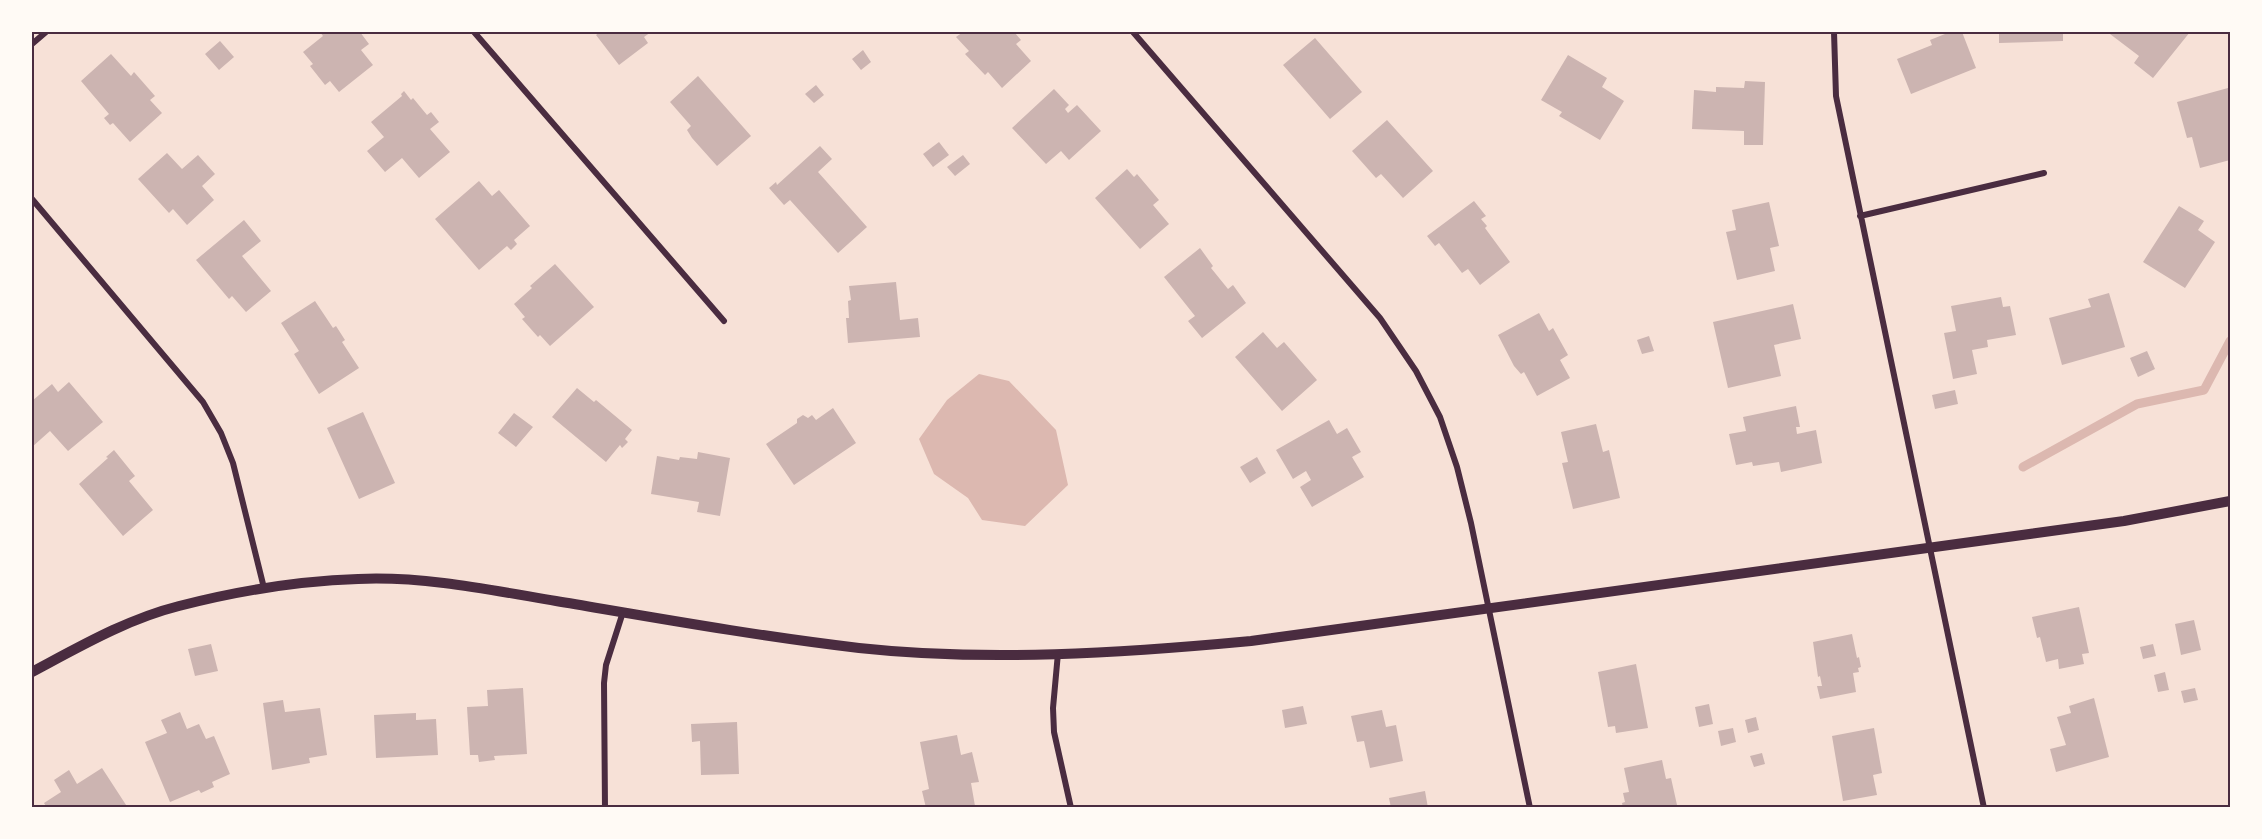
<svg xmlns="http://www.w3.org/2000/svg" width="2262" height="839" viewBox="0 0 2262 839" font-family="'Alegreya Sans',sans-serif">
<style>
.water{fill:#dcb8b0}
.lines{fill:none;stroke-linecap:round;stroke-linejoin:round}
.stream{stroke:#dcb8b0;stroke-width:9}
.building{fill:#ccb4b1}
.minor{stroke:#4a2c40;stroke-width:6}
.tertiary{stroke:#4a2c40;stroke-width:10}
.neatline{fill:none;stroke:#4a2c40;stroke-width:2}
</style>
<rect width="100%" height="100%" fill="#f7e1d7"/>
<path class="water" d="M979,374L1009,381L1056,430L1068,485L1025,526L982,520L968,498L934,474L919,439L947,400Z"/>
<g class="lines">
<path class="stream" d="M2023,467L2137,404L2204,390L2230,341"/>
</g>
<path class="building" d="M320,32H360L369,44L361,50L373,65L339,92L330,81L325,85L310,66L313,64L303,52L323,36Z
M600,32H651L644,37L648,43L619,65L596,35Z
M963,32H1016L1015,33L1021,40L1016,44L1031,61L1002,88L988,72L985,75L965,54L969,51L956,37Z
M1950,32H1962L1976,68L1911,94L1897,59L1932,45L1930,40Z
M1999,32H2063V41L1999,43Z
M2112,32H2190L2153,78L2134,63L2139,56L2110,34Z
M1315,38L1362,92L1330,119L1283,65Z
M220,41L234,57L219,70L205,54Z
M863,50L871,62L861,70L852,59Z
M111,54L131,76L134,72L155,96L150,100L162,113L130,142L113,123L110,125L104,118L109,114L81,81Z
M1568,55L1607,78L1602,87L1624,101L1600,140L1559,116L1562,112L1541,100Z
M698,76L751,136L717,166L692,138L687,130L691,126L670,102Z
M1745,81L1765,82L1763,145H1744V131L1692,129L1694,90L1716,92V87L1744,88Z
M816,85L824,95L814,103L805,94Z
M2228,88L2230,96V160L2200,168L2192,137L2187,138L2177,102Z
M1054,89L1069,105L1065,109L1068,113L1077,105L1101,131L1069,160L1061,151L1046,164L1012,128Z
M404,91L411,100L413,98L427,115L431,112L439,122L430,129L450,152L419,178L402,158L385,172L367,151L384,137L371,122L402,96L401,94Z
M1387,120L1433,171L1403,198L1381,174L1376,178L1352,151Z
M939,142L949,155L933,167L923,154Z
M820,146L832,159L818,172L867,227L838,253L790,200L784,205L769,188L776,182L777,185Z
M167,153L182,169L198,155L215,174L202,186L214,200L187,225L173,209L169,213L138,179Z
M963,155L970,164L955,176L947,167Z
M1127,169L1134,177L1137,174L1159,200L1153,205L1169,224L1140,249L1095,198Z
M479,181L492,196L499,190L530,226L514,240L517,244L511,250L507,246L479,270L435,219Z
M1474,201L1486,216L1481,219L1487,226L1485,228L1510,262L1480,285L1468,269L1462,273L1439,243L1435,246L1427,236Z
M1769,202L1779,246L1770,248L1775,271L1737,280L1726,232L1736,230L1732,210Z
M2179,206L2204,221L2198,230L2215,242L2185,288L2143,262Z
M244,220L261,241L242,256L271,291L246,312L232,296L229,299L196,260Z
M1200,248L1213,266L1211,268L1228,289L1233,285L1246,303L1202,338L1188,321L1195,316L1164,277Z
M555,264L594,307L550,346L540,335L538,337L522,319L525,317L514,304L532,288L530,286Z
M896,282L900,320L918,318L920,337L848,343L846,318H849L848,301L851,300L849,286Z
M2109,293L2125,347L2062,365L2049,318L2091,307L2088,299Z
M2001,297L2003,307L2010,306L2016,335L1987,340L1988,347L1972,350L1977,374L1953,379L1944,333L1956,331L1951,306Z
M315,301L333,328L336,326L345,340L342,342L359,368L319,394L294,354L299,351L281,323Z
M1793,304L1801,339L1774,345L1781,376L1728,388L1713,322Z
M1539,313L1549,331L1553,328L1568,355L1560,360L1570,378L1537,396L1524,372L1521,374L1514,366L1498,335Z
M1263,332L1277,348L1284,342L1317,380L1282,411L1235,357Z
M1649,336L1654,351L1642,354L1637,340Z
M2147,351L2155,369L2138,377L2130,358Z
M69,382L103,422L68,451L50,431L32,447V401L52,384L58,392Z
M577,388L594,402L596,400L632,430L625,439L628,442L622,448L620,445L606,462L552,417Z
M1955,390L1958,404L1935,409L1932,395Z
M1796,406L1800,427H1796L1797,434L1816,430L1822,463L1781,472L1779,462L1753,466L1752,462L1736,465L1729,434L1746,431L1743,417Z
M833,408L856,443L794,485L766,444L797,423V419L803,415L808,418L812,415L816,420Z
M363,412L395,483L359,499L327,428Z
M514,413L533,427L516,447L498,433Z
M1329,420L1337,434L1347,428L1361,452L1352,457L1364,477L1312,507L1300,487L1311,480L1306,471L1293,479L1276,450Z
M1596,424L1603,452L1609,450L1620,498L1573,509L1562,463L1568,462L1561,432Z
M114,450L135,476L129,481L153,510L123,536L79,484L108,458L106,457Z
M698,452L730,458L720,516L697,512L699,502L651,494L657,456L679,460L680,457L697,459Z
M1257,457L1266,473L1250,483L1240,467Z
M2079,607L2089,653L2082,654L2084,664L2059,669L2058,659L2046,662L2040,637L2037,638L2032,617Z
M2194,620L2201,650L2181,655L2175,624Z
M1852,634L1857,658L1859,657L1861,667L1858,668L1859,672L1853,673L1856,692L1820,699L1817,686H1822L1820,676L1818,677L1813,642Z
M211,644L218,671L195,676L188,649Z
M2153,644L2156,656L2143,659L2140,647Z
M1636,664L1648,728L1616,733L1615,726L1608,727L1598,672Z
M2165,672L2169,690L2158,692L2154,675Z
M523,688L527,754L494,756L495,760L479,762L478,755H470L467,707L488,706L487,690Z
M2195,688L2198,700L2184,703L2181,691Z
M2094,698L2109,757L2056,772L2050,749L2066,745L2057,717L2071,713L2069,706Z
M283,700L285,712L320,708L327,755L309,758L310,763L272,770L263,703Z
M1709,704L1713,724L1699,727L1695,707Z
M1303,706L1307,724L1285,728L1282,710Z
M1382,710L1386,727L1396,725L1403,761L1370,768L1364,741L1357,742L1351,716Z
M180,712L187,729L199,724L206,739L214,736L230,774L212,782L214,787L201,793L199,790L170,802L145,742L167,733L161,720Z
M416,713V720L436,719L438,755L376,758L374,715Z
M1756,717L1759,730L1748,733L1745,720Z
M737,722L739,774L701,775L700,741L692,742L691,724Z
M1733,728L1736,742L1721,746L1718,731Z
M1874,728L1882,773L1873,775L1877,795L1843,801L1832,736Z
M957,735L961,755L972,752L979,782L971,783L975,806L926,808L922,791L929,789L920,742Z
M1762,753L1765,764L1754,767L1750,756Z
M1662,760L1666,779L1671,778L1677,805L1671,808H1623L1622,803L1625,802L1623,793L1629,792L1624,768Z
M102,768L128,808H47L44,803L61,792L54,780L69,770L77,784Z
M1425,791L1428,808H1391L1389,798Z"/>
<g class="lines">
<path class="minor" d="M474,32L724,321
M1133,32L1380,318L1416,371L1440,417L1457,467L1471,523L1530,808
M1834,32L1836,96L1984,808
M32,44L46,32
M32,199L203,402L221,433L233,463L264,588
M1860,216L2044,173
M1058,653L1053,708L1054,732L1071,808
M605,808L604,683L606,665L623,612"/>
<path class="tertiary" d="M32,672C79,647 127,619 179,606C237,591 298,581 358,579C424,576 491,590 556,601C657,618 757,636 859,648C987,662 1123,653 1251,641L2124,521L2230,501"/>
</g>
<rect width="2262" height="839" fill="none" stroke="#fffaf5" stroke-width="66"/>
<rect x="33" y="33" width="2196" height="773" class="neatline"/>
</svg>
